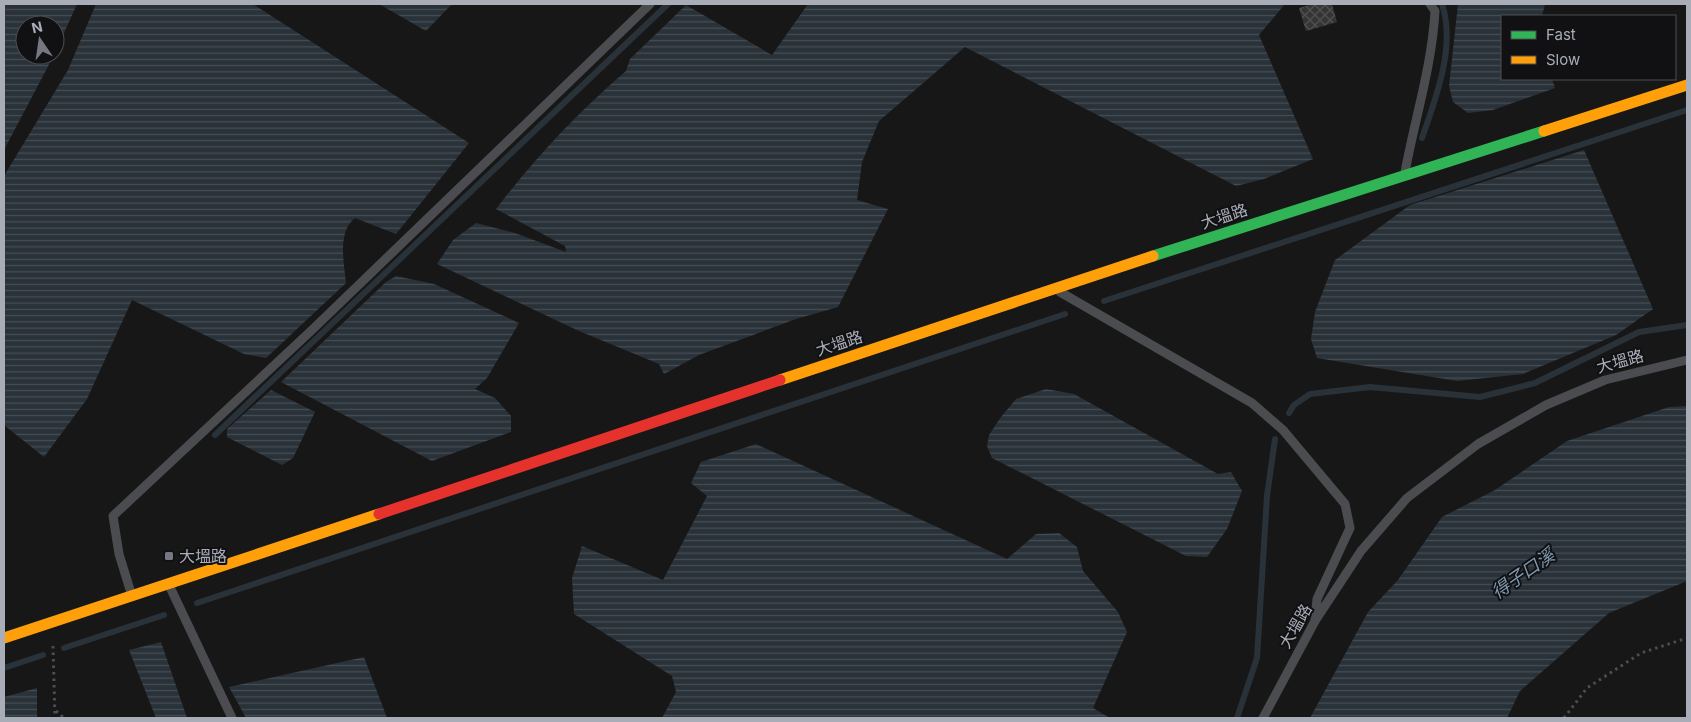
<svg xmlns="http://www.w3.org/2000/svg" width="1691" height="722" viewBox="0 0 1691 722" font-family="Inter,'Noto Sans TC',sans-serif">
<style>
.water{fill:url(#water-rules)}
.lines{fill:none;stroke-linecap:round;stroke-linejoin:round}
.stream{stroke:#2a3239;stroke-width:6}
.building{fill:url(#building-cross-hatch)}
.path{stroke:#4d4e52;stroke-width:3;stroke-dasharray:2.5 4;stroke-linecap:butt}
.lane{stroke:#4b4c50;stroke-width:9}
.fast{stroke:#30b455;stroke-width:11}
.slow{stroke:#ff9f0a;stroke-width:11}
.jam{stroke:#e5322d;stroke-width:11}
.poi-dot{fill:#757880;stroke:#111113;stroke-width:2}
.labels{text-anchor:middle;stroke-width:4;stroke-linejoin:round;paint-order:stroke}
.street-label{font-size:16px;fill:#a8adb8;stroke:#111113}
.poi-label{font-size:16px;fill:#a8adb8;stroke:#111113;text-anchor:start}
.water-label{font-size:18px;font-style:italic;fill:#7f9bb3;stroke:#111113}
</style>
<defs>
<pattern id="water-rules" width="6" height="5" patternUnits="userSpaceOnUse" patternTransform="scale(1.25)"><rect width="6" height="5" fill="#2a3239"/><path d="M0 2.5h6" fill="none" stroke="#464d54"/></pattern>
<pattern id="building-cross-hatch" width="8" height="8" patternUnits="userSpaceOnUse" patternTransform="scale(1.25)"><rect width="8" height="8" fill="#353536"/><path d="M0 0l8 8M0 8l8-8" fill="none" stroke="#4f5051"/></pattern>
</defs>
<rect width="100%" height="100%" fill="#171717"/>
<path class="water" d="M4,4H77L55,53V25H25V55H54L4,150Z
M96,4H253L469,143L396,234L355,218C337,232 344,263 346,283L266,358L244,354L132,300L87,399L44,457L4,425V176L68,70Z
M379,4H452L426,31Z
M808,4H1285L1259,35L1313,159L1264,179L1236,186L965,47L879,121L862,162L857,200L888,209L838,307L796,319L699,355L664,374L659,364L579,331L437,264L453,240L476,223L515,233L566,252L565,246L496,209C535,158 578,112 626,71L630,59L686,5L772,55Z
M1458,4H1545L1542,16H1502V79H1552L1555,88L1493,110L1468,113L1453,102L1449,86Z
M1584,150L1653,309L1616,335L1523,374L1457,381L1317,358L1311,339L1315,312L1335,260L1410,205Z
M396,276L434,284L519,323L487,378L475,389L495,398L511,416V432L432,461L281,382L386,282Z
M1046,389L1074,394L1218,474L1231,472L1242,491L1227,529L1207,557L1186,556L992,458L987,446L989,435L1001,417L1016,399Z
M271,390L315,412L293,458L282,465L227,437V429Z
M1687,406V581L1609,613L1520,691L1507,718H1310L1368,612L1398,580L1442,517L1495,490L1567,441L1669,407Z
M756,444L1007,559L1036,534L1059,533L1077,547L1083,571L1118,612L1127,632L1093,708L1110,718H662L676,692L672,676L574,614L572,578L582,546L663,580L707,496L691,483L701,462Z
M161,642L187,718H156L129,650Z
M364,657L387,718H246L229,687Z
M37,688V718H4V697Z"/>
<g class="lines">
<path class="stream" d="M1422,138C1436,98 1456,46 1442,4
M1104,301L1687,110
M1289,413L1294,405L1310,394L1370,387L1480,397L1535,383L1639,332L1687,325
M215,435L668,4
M197,603L1065,314
M64,648L164,615
M4,668L43,655
M1237,718L1257,658L1267,496L1275,439"/>
</g>
<path class="building" d="M1313,4H1332L1337,22L1306,31L1299,8Z"/>
<g class="lines">
<path class="path" d="M53,646L55,718
M56,711L64,718
M1564,718L1587,688L1641,653L1687,638"/>
<path class="lane" d="M1405,172C1415,118 1432,66 1435,11L1430,4
M1060,292L1252,403L1283,430L1345,504L1350,528L1317,599L1315,620
M169,585L232,718
M131,593L119,554L113,516L313,329L650,4
M1263,718L1315,621L1361,551L1407,498L1478,444L1546,405L1605,380L1687,360"/>
<path class="fast" d="M1153,256L1544,131"/>
<path class="slow" d="M1544,131L1687,85
M780,380L1153,256
M4,638L379,514"/>
<path class="jam" d="M379,514L780,380"/>
</g>
<rect class="poi-dot" x="164" y="551" width="10" height="10" rx="2.5"/>
<g class="labels">
<g class="street-label">
<text transform="translate(1224 216) rotate(-18)" y="6">大塭路</text>
<text transform="translate(839 343) rotate(-18)" y="6">大塭路</text>
<text transform="translate(1620 361) rotate(-15)" y="6">大塭路</text>
<text transform="translate(1295 626) rotate(-60)" y="6">大塭路</text>
</g>
<g class="poi-label">
<text x="179" y="562">大塭路</text>
</g>
<g class="water-label">
<text transform="translate(1523 574) rotate(-35)" y="6">得子口溪</text>
</g>
</g>
<rect width="1691" height="722" fill="none" stroke="#a8adb8" stroke-width="10"/>
<rect x="1501" y="15" width="175" height="65" fill="#111113" stroke="#4d4f55"/>
<rect x="1511" y="31" width="25" height="8" fill="#30b455" stroke="#4d4f55"/>
<text x="1546" y="40" font-size="15" fill="#a8adb8">Fast</text>
<rect x="1511" y="56" width="25" height="8" fill="#ff9f0a" stroke="#4d4f55"/>
<text x="1546" y="65" font-size="15" fill="#a8adb8">Slow</text>
<g transform="translate(40 40) rotate(347)"><circle r="24" fill="#111113" stroke="#4d4f55"/>
<path d="M0-4L9 19L0 12L-9 19Z" fill="#757880"/>
<text y="-8" font-size="14" font-weight="bold" text-anchor="middle" fill="#a8adb8">N</text>
</g>
</svg>
